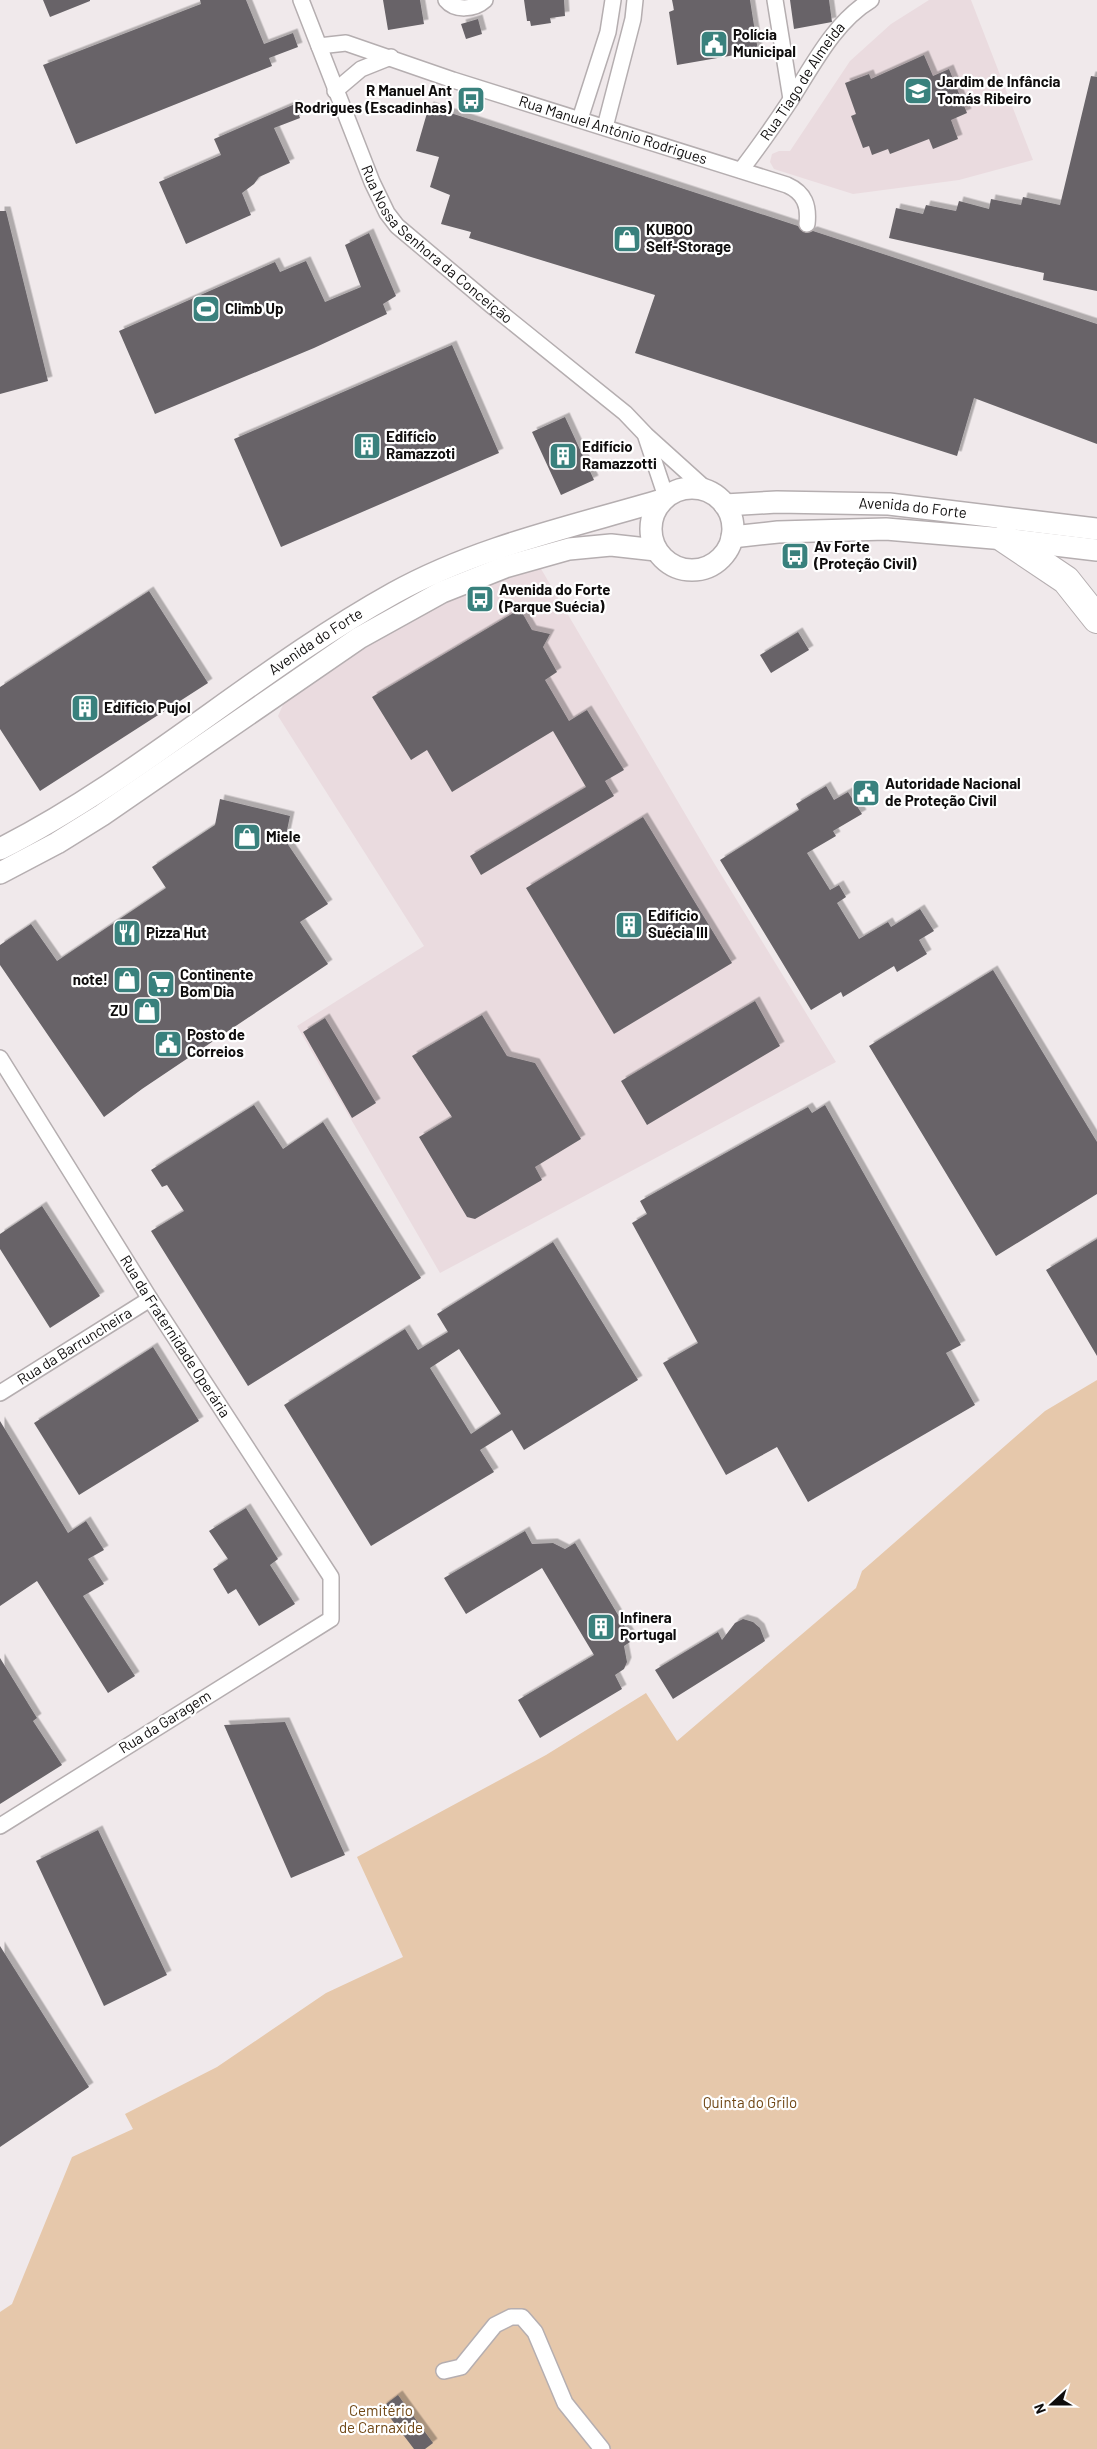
<svg xmlns="http://www.w3.org/2000/svg" width="1097" height="2449" viewBox="0 0 1097 2449" font-family="Barlow,sans-serif">
<style>
.built{fill:#eadbdf}
.green{fill:#e6c8ab}
.building{fill:#686468;fill-rule:evenodd;filter:url(#shadow)}
.lines{fill:none;stroke-linecap:round;stroke-linejoin:round}
.street-casing{stroke:#b5aeb0;stroke-width:18}
.secondary-casing{stroke:#b5aeb0;stroke-width:24}
.highway-casing{stroke:#b5aeb0;stroke-width:30}
.street{stroke:#fff;stroke-width:15}
.secondary{stroke:#fff;stroke-width:21}
.highway{stroke:#fff;stroke-width:28}
.labels{text-anchor:middle;stroke-width:4.5;stroke-linejoin:round;paint-order:stroke}
.poi-label{font-size:15px;font-weight:bold;fill:#0f0d0d;stroke:#fff;text-anchor:start}
.street-label{font-size:15px;fill:#0f0d0d;stroke:#fff}
.park-label{font-size:15px;fill:#704715;stroke:#fff}
</style>
<defs>
<filter id="shadow"><feDropShadow dx="4.5" dy="-4.5" stdDeviation="0" flood-color="#0004"/></filter>
</defs>
<rect width="100%" height="100%" fill="#f0e9eb"/>
<path class="built" d="M929,0H971L1033,160L959,180L853,194L774,169L770,162L772,154L779,151H790L850,61L891,24Z
M537,562L714,863L836,1062L440,1273L297,1026L424,946L278,716L287,696L389,633L486,582Z"/>
<path class="green" d="M1097,1380V2449H0V2312L12,2304L72,2157L133,2129L125,2114L217,2067L326,1993L403,1957L357,1857L546,1755L646,1693L677,1741L856,1588L862,1571L1045,1411Z"/>
<path class="building" d="M43,0H90V1L50,17Z
M200,0H246L264,44L293,33L298,47L269,58L272,66L76,144L43,65L201,4Z
M383,0H420L424,24L388,30Z
M524,0H564L565,16L550,18L551,23L531,26L530,21H527Z
M672,0H750L758,51L677,65L669,12L674,10Z
M790,0H829L832,22L794,29Z
M478,19L482,34L466,39L461,24Z
M924,55L933,76L949,69L967,113L951,120L958,139L933,149L929,139L890,154L888,149L872,155L869,146L863,148L851,116L856,114L845,83L869,74L871,79Z
M1091,76L1097,77V291L1043,280L1044,273L889,238L896,208L923,214L926,205L956,211L959,201L989,209L991,199L1021,205L1023,197L1060,205Z
M295,104L300,118L274,128L290,163L259,177L254,184L242,193L251,215L186,244L159,182L221,155L214,139Z
M429,106L798,226L806,233L813,231L1097,324V444L974,398L957,456L635,353L655,295L469,238L471,232L441,224L450,195L430,187L439,157L416,151Z
M0,211H6L48,381L0,394Z
M369,233L396,296L383,304L387,314L314,348L155,414L119,331L275,262L280,272L306,261L325,302L361,287L345,245Z
M452,345L499,453L281,547L234,439Z
M565,417L594,480L561,495L532,432Z
M149,591L208,683L40,791L0,729V687Z
M520,609L532,630L550,634L543,647L557,672L545,680L569,721L587,710L624,770L605,781L614,796L481,875L470,856L586,787L553,731L452,792L427,750L411,760L372,697Z
M798,632L809,650L771,673L760,655Z
M826,786L834,800L848,792L862,814L833,831L836,836L807,853L830,890L839,885L846,897L837,903L859,939L888,922L891,927L920,909L934,931L919,940L927,954L897,972L894,966L843,997L841,992L811,1010L720,860L799,810L796,804Z
M220,799L290,816L285,840L328,904L300,922L328,964L142,1089L104,1117L0,965V945L31,924L57,961L166,888L152,867L215,825Z
M643,817L732,963L614,1034L526,888Z
M993,970L1097,1142V1194L996,1256L869,1046Z
M755,1001L780,1046L647,1125L621,1081Z
M482,1015L507,1056L535,1063L581,1139L535,1167L542,1180L475,1219L467,1217L419,1137L452,1117L412,1056Z
M325,1018L376,1103L352,1118L303,1032Z
M254,1105L283,1149L323,1122L421,1278L248,1386L151,1231L184,1211L167,1185L162,1187L151,1170Z
M825,1105L961,1345L946,1353L975,1405L808,1502L777,1447L726,1475L663,1363L698,1343L632,1223L647,1214L640,1201L808,1107L812,1113Z
M42,1206L100,1296L50,1328L0,1249V1234Z
M1097,1239V1356L1046,1270Z
M553,1242L638,1380L524,1450L512,1430L480,1450L494,1472L371,1546L284,1405L405,1329L418,1350L448,1332L437,1314ZM459,1349L501,1414L471,1434L430,1368Z
M153,1347L199,1421L79,1495L34,1423Z
M0,1421L68,1533L86,1521L104,1550L88,1559L104,1584L83,1596L135,1676L108,1693L37,1581L0,1606Z
M246,1508L278,1559L270,1565L295,1604L259,1626L236,1589L228,1594L213,1569L228,1559L209,1531Z
M525,1531L532,1544L553,1543L565,1549L575,1543L633,1640L624,1646L627,1662L624,1669L615,1675L622,1689L540,1738L518,1700L594,1655L542,1568L466,1614L444,1578Z
M743,1619L753,1622L760,1628L765,1641L673,1699L655,1670L718,1632L722,1640L735,1623Z
M0,1658L37,1718L33,1721L62,1765L0,1804Z
M285,1722L345,1855L291,1878L224,1725Z
M98,1830L167,1975L104,2006L36,1861Z
M0,1946L89,2087L0,2147Z
M398,2395L433,2443L425,2449H414L382,2407Z"/>
<g class="lines">
<defs>
<g id="street">
<path id="s1" d="M301,0L372,182L387,213L397,226L491,305L625,413L646,435L708,491"/>
<path d="M446,0C455,11 474,10 485,0"/>
<path d="M775,0L791,99"/>
<path id="s2" d="M319,46L346,43L453,80L787,185C805,193 809,206 807,224"/>
<path d="M335,91L361,69L391,57"/>
<path d="M580,119L608,32L613,0"/>
<path d="M605,127L633,19L635,0"/>
<path id="s3" d="M741,170C758,148 774,125 790,101C812,67 834,22 871,0"/>
<path d="M646,437L666,497"/>
<path id="s4" d="M0,1058L150,1299L331,1577V1619L0,1826"/>
<path id="s5" d="M0,1393L150,1299"/>
<path d="M444,2371L461,2367L495,2325L511,2317H522L535,2332L565,2403L602,2449"/>
</g>
<g id="secondary">
<circle cx="692" cy="529" r="41"/>
<path id="s6" d="M725,505L777,502L889,504L1097,529"/>
<path d="M732,537L778,532L886,529L1005,539L1097,550"/>
<path id="s7" d="M0,849C140,778 257,669 394,593C477,547 571,527 662,500"/>
<path d="M0,873L57,843L102,815L359,638L442,592L505,567L569,549L611,545L656,550"/>
</g>
<path id="highway" d="M1005,539L1066,580L1097,619"/>
</defs>
<use href="#street" class="street-casing"/>
<use href="#secondary" class="secondary-casing"/>
<use href="#highway" class="highway-casing"/>
<use href="#street" class="street"/>
<use href="#secondary" class="secondary"/>
<use href="#highway" class="highway"/>
</g>
<defs>
<symbol id="civic-square" viewBox="-11 -11 22 22"><rect x="-9" y="-9" width="18" height="18" rx="4" fill="#39817d" stroke="#fff"/><path d="M-.6-6.5H3V-4.5H.6V-3L4-1V1h2V6H-6V1h2V-1L-.6-3ZM-1.2 2.5V6h2.4V2.5Z" fill="#fff"/></symbol>
<symbol id="school-square" viewBox="-11 -11 22 22"><rect x="-9" y="-9" width="18" height="18" rx="4" fill="#39817d" stroke="#fff"/><path d="M0-5L7-2L0 1L-7-2ZM-4 1L0 2.5L4 1V4Q0 6-4 4Z" fill="#fff"/></symbol>
<symbol id="bus-square" viewBox="-11 -11 22 22"><rect x="-9" y="-9" width="18" height="18" rx="4" fill="#39817d" stroke="#fff"/><path d="M-5-6H5V4H4V6H2V4H-2V6H-4V4H-5ZM-3.5-4V0h7V-4ZM-3.5 1.2v1.5H-2V1.2ZM2 1.2v1.5H3.5V1.2Z" fill="#fff"/></symbol>
<symbol id="shop-square" viewBox="-11 -11 22 22"><rect x="-9" y="-9" width="18" height="18" rx="4" fill="#39817d" stroke="#fff"/><path d="M-5-2.5h2.3a2.7 3.5 0 0 1 5.4 0H5L5.5 6h-11ZM-1.5-2.5h3a1.5 2.3 0 0 0-3 0Z" fill="#fff"/></symbol>
<symbol id="stadium-square" viewBox="-11 -11 22 22"><rect x="-9" y="-9" width="18" height="18" rx="4" fill="#39817d" stroke="#fff"/><path d="M0-5a6.5 5 0 1 0 0 10a6.5 5 0 1 0 0-10ZM-3.5-1.8h7v3.6h-7Z" fill="#fff"/></symbol>
<symbol id="building-square" viewBox="-11 -11 22 22"><rect x="-9" y="-9" width="18" height="18" rx="4" fill="#39817d" stroke="#fff"/><path d="M-4-6H4V6H1V3H-1V6H-4ZM-2.5-4.3h1.7v1.8h-1.7ZM.8-4.3h1.7v1.8H.8ZM-2.5-1h1.7V.8h-1.7ZM.8-1h1.7V.8H.8Z" fill="#fff"/></symbol>
<symbol id="restaurant-square" viewBox="-11 -11 22 22"><rect x="-9" y="-9" width="18" height="18" rx="4" fill="#39817d" stroke="#fff"/><path d="M-5-6h1v4h1v-4h1v4h1v-4h1v5L-1.5 .5V6h-2V.5L-5-1ZM5-6V6H3V1.5H1.5Q1.5-4 5-6Z" fill="#fff"/></symbol>
<symbol id="supermarket-square" viewBox="-11 -11 22 22"><rect x="-9" y="-9" width="18" height="18" rx="4" fill="#39817d" stroke="#fff"/><path d="M-6-5.5h2.5l.6 2H6L4.5 2H-2.5L-4.4-4H-6ZM-1.5 3.2a1.3 1.3 0 1 0 .1 0ZM3 3.2a1.3 1.3 0 1 0 .1 0Z" fill="#fff"/></symbol>
</defs>
<g fill-rule="evenodd">
<use href="#civic-square" x="698" y="28" width="32" height="32"/>
<use href="#school-square" x="902" y="75" width="32" height="32"/>
<use href="#bus-square" x="455" y="84" width="32" height="32"/>
<use href="#shop-square" x="611" y="223" width="32" height="32"/>
<use href="#stadium-square" x="190" y="293" width="32" height="32"/>
<use href="#building-square" x="351" y="430" width="32" height="32"/>
<use href="#building-square" x="547" y="440" width="32" height="32"/>
<use href="#bus-square" x="779" y="540" width="32" height="32"/>
<use href="#bus-square" x="464" y="583" width="32" height="32"/>
<use href="#building-square" x="69" y="692" width="32" height="32"/>
<use href="#civic-square" x="850" y="777" width="32" height="32"/>
<use href="#shop-square" x="231" y="821" width="32" height="32"/>
<use href="#building-square" x="613" y="909" width="32" height="32"/>
<use href="#restaurant-square" x="111" y="917" width="32" height="32"/>
<use href="#shop-square" x="111" y="964" width="32" height="32"/>
<use href="#supermarket-square" x="145" y="968" width="32" height="32"/>
<use href="#shop-square" x="131" y="995" width="32" height="32"/>
<use href="#civic-square" x="152" y="1028" width="32" height="32"/>
<use href="#building-square" x="585" y="1611" width="32" height="32"/>
</g>
<g class="labels">
<g class="poi-label">
<text x="733" y="40">Polícia<tspan x="733" dy="17">Municipal</tspan></text>
<text x="937" y="87">Jardim de Infância<tspan x="937" dy="17">Tomás Ribeiro</tspan></text>
<text x="452" y="96" text-anchor="end">R Manuel Ant<tspan x="452" dy="17">Rodrigues (Escadinhas)</tspan></text>
<text x="646" y="235">KUBOO<tspan x="646" dy="17">Self-Storage</tspan></text>
<text x="225" y="314">Climb Up</text>
<text x="386" y="442">Edifício<tspan x="386" dy="17">Ramazzoti</tspan></text>
<text x="582" y="452">Edifício<tspan x="582" dy="17">Ramazzotti</tspan></text>
<text x="814" y="552">Av Forte<tspan x="814" dy="17">(Proteção Civil)</tspan></text>
<text x="499" y="595">Avenida do Forte<tspan x="499" dy="17">(Parque Suécia)</tspan></text>
<text x="104" y="713">Edifício Pujol</text>
<text x="885" y="789">Autoridade Nacional<tspan x="885" dy="17">de Proteção Civil</tspan></text>
<text x="266" y="842">Miele</text>
<text x="648" y="921">Edifício<tspan x="648" dy="17">Suécia III</tspan></text>
<text x="146" y="938">Pizza Hut</text>
<text x="180" y="980">Continente<tspan x="180" dy="17">Bom Dia</tspan></text>
<text x="108" y="985" text-anchor="end">note!</text>
<text x="128" y="1016" text-anchor="end">ZU</text>
<text x="187" y="1040">Posto de<tspan x="187" dy="17">Correios</tspan></text>
<text x="620" y="1623">Infinera<tspan x="620" dy="17">Portugal</tspan></text>
</g>
<g class="street-label">
<text dy="5" stroke="none"><textPath href="#s3" startOffset="108">Rua Tiago de Almeida</textPath></text>
<text dy="5" stroke="none"><textPath href="#s2" startOffset="308">Rua Manuel António Rodrigues</textPath></text>
<text dy="5" stroke="none"><textPath href="#s1" startOffset="286">Rua Nossa Senhora da Conceição</textPath></text>
<text dy="5" stroke="none"><textPath href="#s6" startOffset="188">Avenida do Forte</textPath></text>
<text dy="5" stroke="none"><textPath href="#s7" startOffset="378">Avenida do Forte</textPath></text>
<text dy="5" stroke="none"><textPath href="#s4" startOffset="329">Rua da Fraternidade Operária</textPath></text>
<text dy="5" stroke="none"><textPath href="#s5" startOffset="88">Rua da Barruncheira</textPath></text>
<text transform="translate(165 1722) rotate(-32)" y="5">Rua da Garagem</text>
</g>
<g class="park-label">
<text x="750" y="2108">Quinta do Grilo</text>
<text x="381" y="2416">Cemitério<tspan x="381" dy="17">de Carnaxide</tspan></text>
</g>
</g>
<g transform="translate(1052 2404) rotate(249)" stroke="#ffffff" stroke-width="4" paint-order="stroke">
<path d="M0-4L9 19L0 12L-9 19Z" fill="#0f0d0d"/>
<text y="-8" font-size="14" font-weight="bold" text-anchor="middle" fill="#0f0d0d">N</text>
</g>
</svg>
